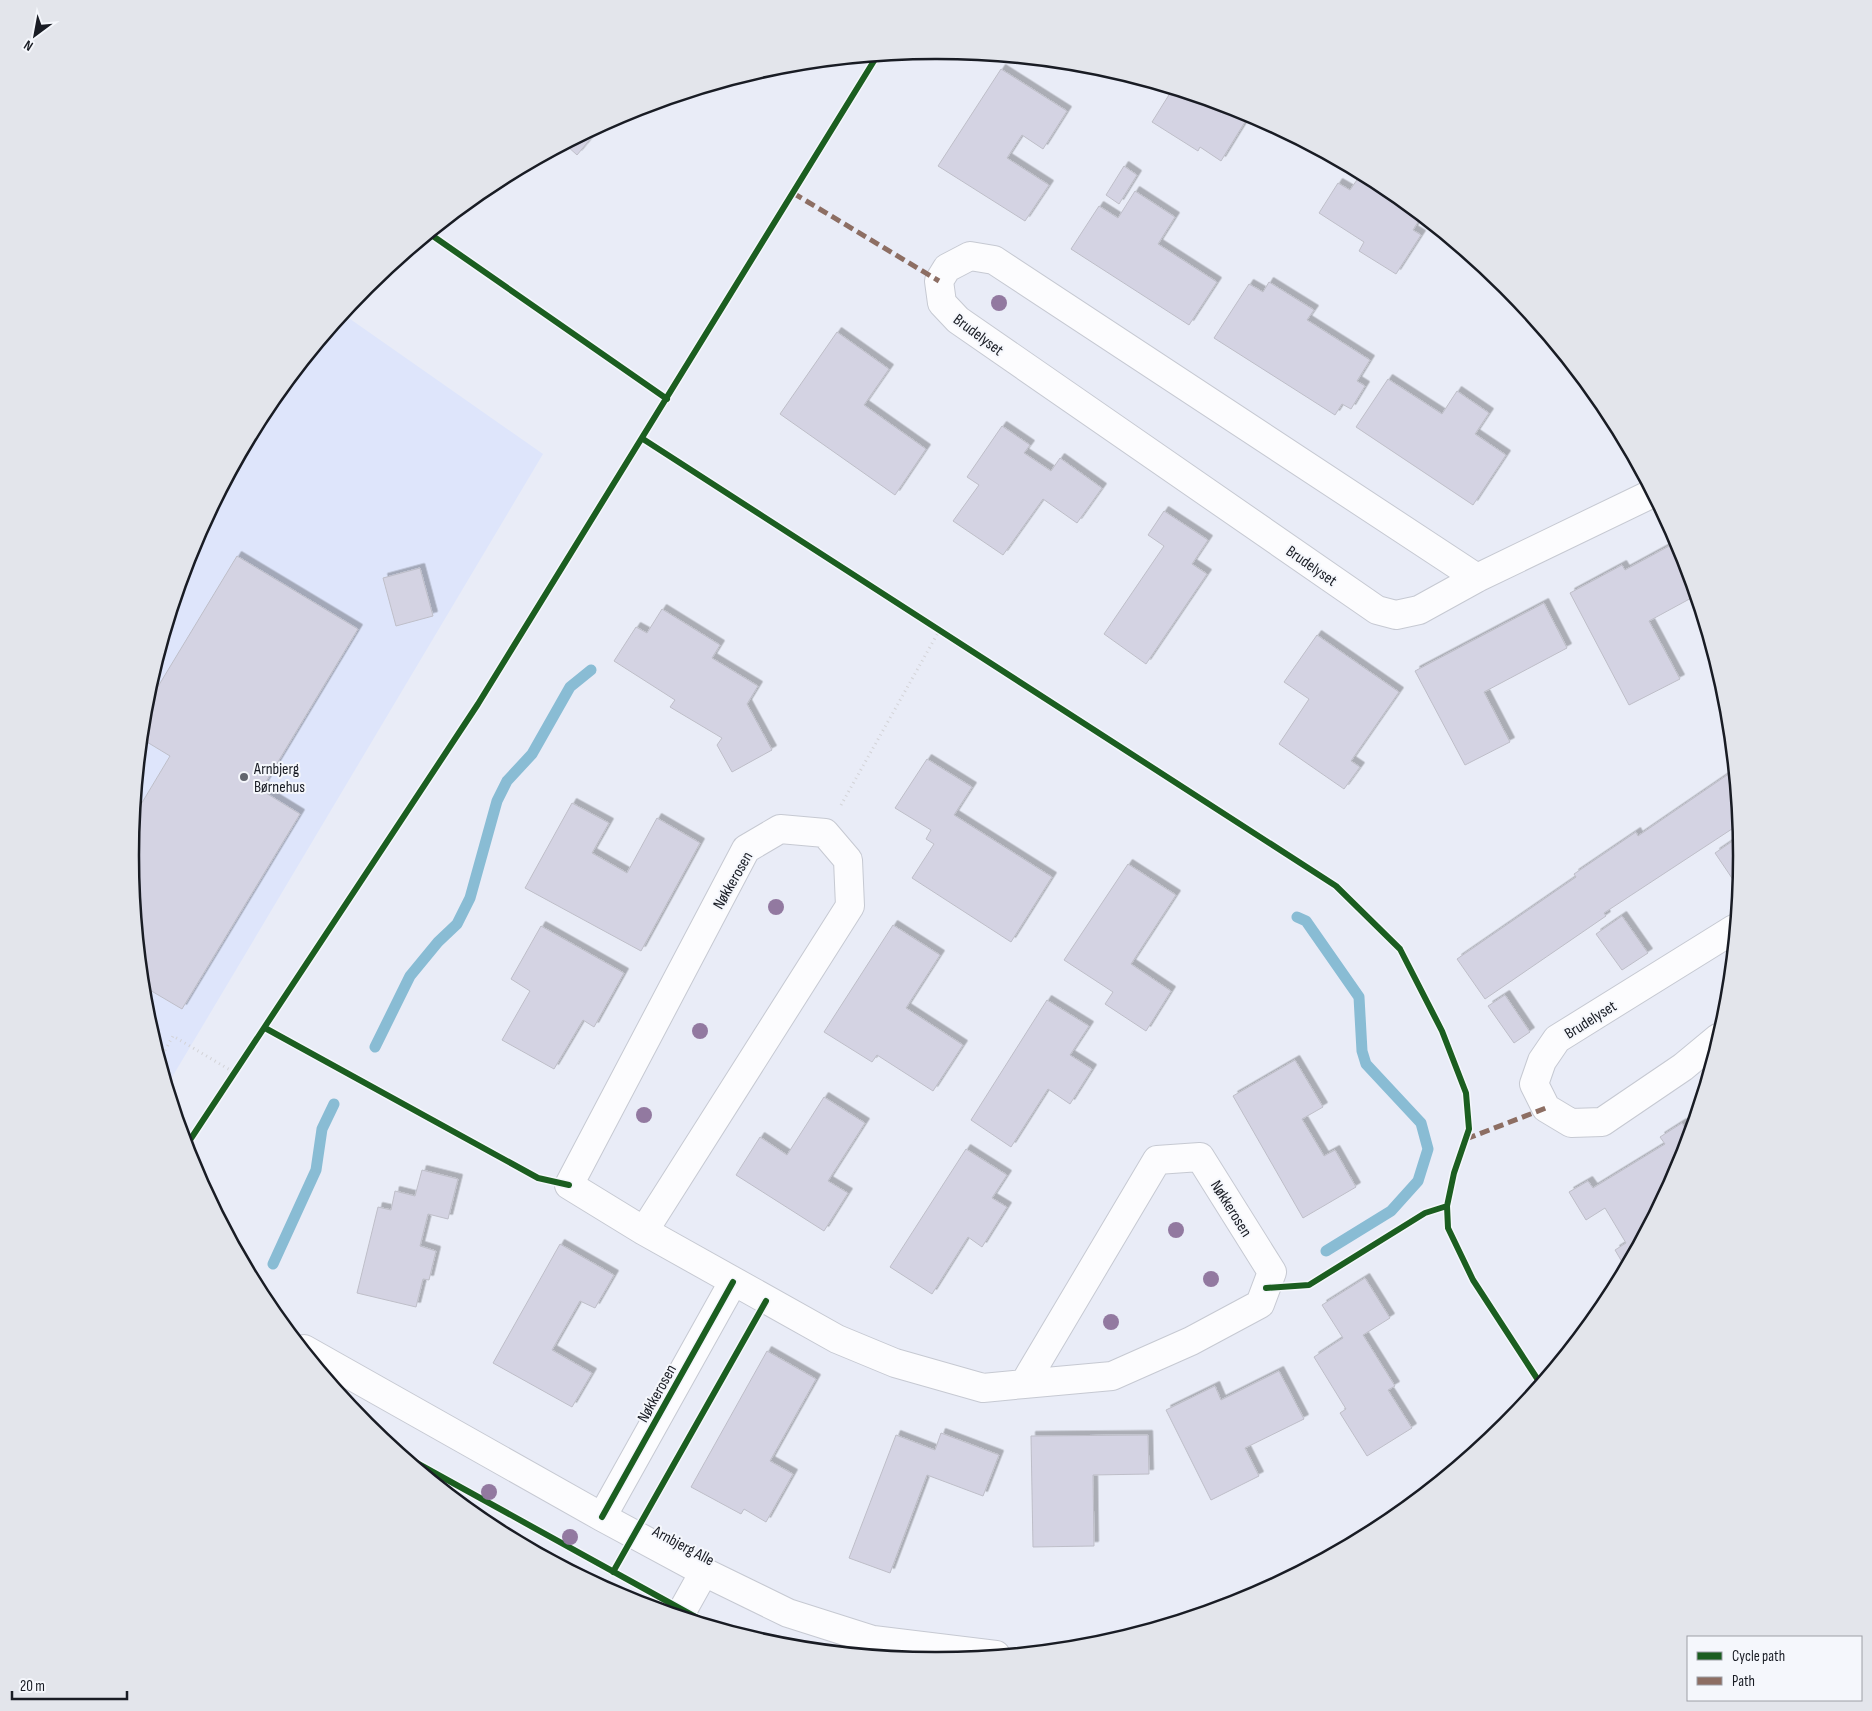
<svg xmlns="http://www.w3.org/2000/svg" width="1872" height="1711" viewBox="0 0 1872 1711" font-family="'Sofia Sans Condensed',sans-serif">
<style>
.built{fill:#dee5fb}
.lines{fill:none;stroke-linecap:round;stroke-linejoin:round}
.stream{stroke:#89bcd4;stroke-width:11}
.building{fill:#d4d3e3;stroke:#bebec8;filter:url(#shadow)}
.minor-casing{stroke:#c6c9d2;stroke-width:30}
.path{stroke:#d3d3d7;stroke-width:3;stroke-dasharray:1 4;stroke-linecap:butt}
.minor{stroke:#fcfcfe;stroke-width:28}
.quiet{stroke:#8d6e63;stroke-width:5;stroke-dasharray:10 5;stroke-linecap:butt}
.cycleway-casing{stroke:#f5f7fc;stroke-width:9}
.cycleway{stroke:#1b5e20;stroke-width:6}
.tree{fill:#9279a0}
.poi-dot{fill:#62656e;stroke:#f5f7fc;stroke-width:2}
.labels{text-anchor:middle;stroke-width:4;stroke-linejoin:round;paint-order:stroke}
.street-label{font-size:16px;fill:#191c24;stroke:#f5f7fc}
.poi-label{font-size:16px;fill:#191c24;stroke:#f5f7fc;text-anchor:start}
.rim{fill:none;stroke:#191c24;stroke-width:2.5}
</style>
<defs>
<filter id="shadow"><feDropShadow dx="4.5" dy="-4.5" stdDeviation="0" flood-color="#0004"/></filter>
</defs>
<rect width="100%" height="100%" fill="#e9ecf7"/>
<path class="built" d="M343,314L543,454L168,1084L146,1012L131,855L146,698L192,547L266,408Z"/>
<g class="lines">
<path class="stream" d="M1297,917L1306,921L1359,997L1362,1051L1366,1064L1421,1123L1428,1149L1418,1181L1391,1211L1326,1251
M375,1047L410,976L438,942L457,924L470,898L497,801L507,781L532,754L570,687L591,670
M273,1264L316,1170L322,1129L334,1104"/>
</g>
<path class="building" d="M1001,69L1067,111L1043,149L1022,135L1007,158L1049,185L1025,221L938,166Z
M1172,90L1236,109L1248,117L1221,161L1200,147L1198,151L1152,122Z
M602,125L577,155L566,145Z
M1124,166L1137,175L1119,204L1106,195Z
M1361,174L1384,186L1421,217L1413,230L1421,235L1396,274L1359,251L1364,242L1319,213L1338,183L1350,190Z
M1135,191L1175,217L1158,244L1217,282L1189,325L1071,249L1099,206L1118,218Z
M1269,282L1314,310L1307,320L1370,360L1357,381L1365,386L1351,409L1342,404L1335,415L1214,338L1249,284L1263,292Z
M837,332L889,369L864,405L926,449L895,495L780,414Z
M1388,379L1442,414L1457,391L1489,413L1475,434L1506,455L1473,505L1356,427Z
M1002,426L1030,445L1024,453L1051,471L1060,458L1102,488L1077,523L1043,499L1003,555L953,521L979,485L967,477Z
M1164,511L1208,540L1192,564L1207,574L1146,664L1104,634L1164,546L1148,535Z
M1671,545L1695,596L1649,621L1680,679L1629,705L1570,593L1622,565L1625,570Z
M237,556L358,629L261,790L300,814L182,1009L143,986L131,855L134,816L170,756L142,739L145,708Z
M420,568L433,616L396,626L383,578Z
M1544,603L1567,648L1484,692L1510,742L1465,765L1415,671Z
M662,609L720,645L712,658L758,686L747,704L772,750L732,772L717,745L722,738L670,707L675,700L614,661L636,627L647,633Z
M1317,635L1399,692L1351,761L1360,767L1344,789L1279,744L1309,699L1284,682Z
M927,759L972,787L954,815L1052,877L1011,942L912,878L934,844L926,839L931,830L895,808Z
M1733,771L1738,825L1604,913L1606,916L1485,999L1457,959L1576,877L1574,874L1636,832L1638,836Z
M572,803L609,823L592,853L627,873L657,818L700,843L641,951L525,888Z
M1740,836L1741,856L1738,887L1715,853Z
M1128,864L1176,895L1131,964L1171,991L1146,1031L1105,1004L1113,992L1064,960Z
M1622,916L1648,953L1622,970L1596,934Z
M893,925L940,955L906,1008L963,1045L933,1091L877,1055L872,1062L824,1032Z
M541,926L624,973L594,1027L583,1020L554,1069L502,1040L530,991L511,979Z
M1505,995L1530,1032L1514,1043L1488,1006Z
M1047,1000L1089,1026L1070,1055L1092,1069L1070,1104L1048,1089L1011,1147L971,1120Z
M1295,1060L1323,1107L1302,1119L1324,1156L1335,1150L1356,1187L1303,1218L1233,1096Z
M824,1097L865,1123L828,1181L848,1193L824,1231L736,1175L760,1137L787,1155Z
M1695,1114L1691,1127L1687,1120Z
M1682,1123L1689,1135L1681,1163L1625,1267L1615,1250L1626,1243L1605,1208L1586,1220L1569,1192L1588,1181L1593,1188L1665,1144L1660,1137Z
M966,1149L1007,1175L992,1198L1007,1207L982,1247L968,1237L932,1294L890,1267Z
M422,1170L458,1179L448,1219L428,1214L420,1246L436,1251L429,1280L423,1279L416,1307L357,1293L378,1207L391,1210L395,1191L415,1196Z
M560,1244L614,1275L595,1308L580,1301L552,1350L592,1373L572,1407L493,1363Z
M1365,1278L1390,1318L1363,1335L1395,1386L1388,1390L1412,1428L1367,1456L1340,1413L1346,1409L1314,1357L1343,1338L1322,1305Z
M767,1351L816,1379L770,1461L793,1474L766,1522L744,1509L741,1514L691,1487Z
M1279,1371L1304,1419L1245,1448L1259,1476L1211,1500L1166,1410L1215,1386L1221,1400Z
M941,1433L999,1455L983,1496L927,1475L890,1573L849,1558L896,1435L935,1450Z
M1148,1435L1149,1474L1093,1475L1094,1546L1033,1547L1031,1436Z"/>
<g class="lines">
<defs>
<path id="minor" d="M1477,578L994,260L970,256L947,268L939,281L942,303L958,320L1377,610L1396,615L1419,610L1477,578L1651,494
M1718,1038L1683,1067L1602,1122L1571,1123L1546,1108L1534,1084L1542,1061L1557,1039L1734,929
M644,1231L850,906L848,860L825,833L780,829L746,849L569,1185L644,1231L837,1339L895,1363L983,1388L1024,1384L1157,1160L1200,1157L1272,1272L1260,1304L1191,1341L1112,1376L1024,1384
M304,1349L602,1517L704,1572L788,1613L873,1640L996,1655
M602,1517L733,1282
M680,1615L704,1572"/>
</defs>
<use href="#minor" class="minor-casing"/>
<path class="path" d="M841,805L939,631
M160,1059L173,1036L235,1073"/>
<use href="#minor" class="minor"/>
<path class="quiet" d="M793,193L939,281
M1466,1139L1546,1108"/>
<defs>
<path id="cycleway" d="M430,234L667,399
M643,439L1336,886L1400,949L1442,1031L1466,1093L1469,1129L1454,1173L1447,1206L1448,1228L1473,1280L1540,1383
M265,1028L538,1178L569,1185
M186,1146L478,704L877,56
M1266,1288L1309,1285L1425,1213L1447,1206
M404,1456L710,1625
M602,1517L733,1282
M613,1572L766,1301"/>
</defs>
<use href="#cycleway" class="cycleway-casing"/>
<use href="#cycleway" class="cycleway"/>
</g>
<g class="tree">
<circle cx="999" cy="303" r="8"/>
<circle cx="776" cy="907" r="8"/>
<circle cx="700" cy="1031" r="8"/>
<circle cx="644" cy="1115" r="8"/>
<circle cx="1176" cy="1230" r="8"/>
<circle cx="1211" cy="1279" r="8"/>
<circle cx="1111" cy="1322" r="8"/>
<circle cx="489" cy="1492" r="8"/>
<circle cx="570" cy="1537" r="8"/>
</g>
<circle class="poi-dot" cx="244" cy="777" r="5"/>
<g class="labels">
<g class="street-label">
<text transform="translate(979 334) rotate(37)" y="6">Brudelyset</text>
<text transform="translate(1312 565) rotate(35)" y="6">Brudelyset</text>
<text transform="translate(732 880) rotate(-60)" y="6">Nøkkerosen</text>
<text transform="translate(1590 1019) rotate(-32)" y="6">Brudelyset</text>
<text transform="translate(1232 1208) rotate(58)" y="6">Nøkkerosen</text>
<text transform="translate(656 1393) rotate(-61)" y="6">Nøkkerosen</text>
<text transform="translate(684 1545) rotate(28)" y="6">Arnbjerg Alle</text>
</g>
<g class="poi-label">
<text x="254" y="774">Arnbjerg<tspan x="254" dy="18">Børnehus</tspan></text>
</g>
</g>
<path d="M0 0H1872V1711H0ZM935 59H937A796 796 0 0 1 1733 855V856A796 796 0 0 1 937 1652H935A796 796 0 0 1 139 856V855A796 796 0 0 1 935 59Z" fill="#e3e5eb" fill-rule="evenodd"/>
<path class="rim" d="M935 59H937A796 796 0 0 1 1733 855V856A796 796 0 0 1 937 1652H935A796 796 0 0 1 139 856V855A796 796 0 0 1 935 59Z"/>
<rect x="1687" y="1636" width="175" height="65" fill="#f5f7fc" stroke="#9d9fa6"/>
<rect x="1697" y="1652" width="25" height="8" fill="#1b5e20" stroke="#9d9fa6"/>
<text x="1732" y="1661" font-size="15" fill="#191c24">Cycle path</text>
<rect x="1697" y="1677" width="25" height="8" fill="#8d6e63" stroke="#9d9fa6"/>
<text x="1732" y="1686" font-size="15" fill="#191c24">Path</text>
<g transform="translate(35 35) rotate(212)" stroke="#f5f7fc" stroke-width="4" paint-order="stroke">
<path d="M0-4L9 19L0 12L-9 19Z" fill="#191c24"/>
<text y="-8" font-size="14" font-weight="bold" text-anchor="middle" fill="#191c24">N</text>
</g>
<path d="M12 1691v8h115v-8" fill="none" stroke="#191c24" stroke-width="2.5"/>
<text x="20" y="1691" font-size="15" fill="#191c24" stroke="#f5f7fc" stroke-width="4" paint-order="stroke">20 m</text>
</svg>
